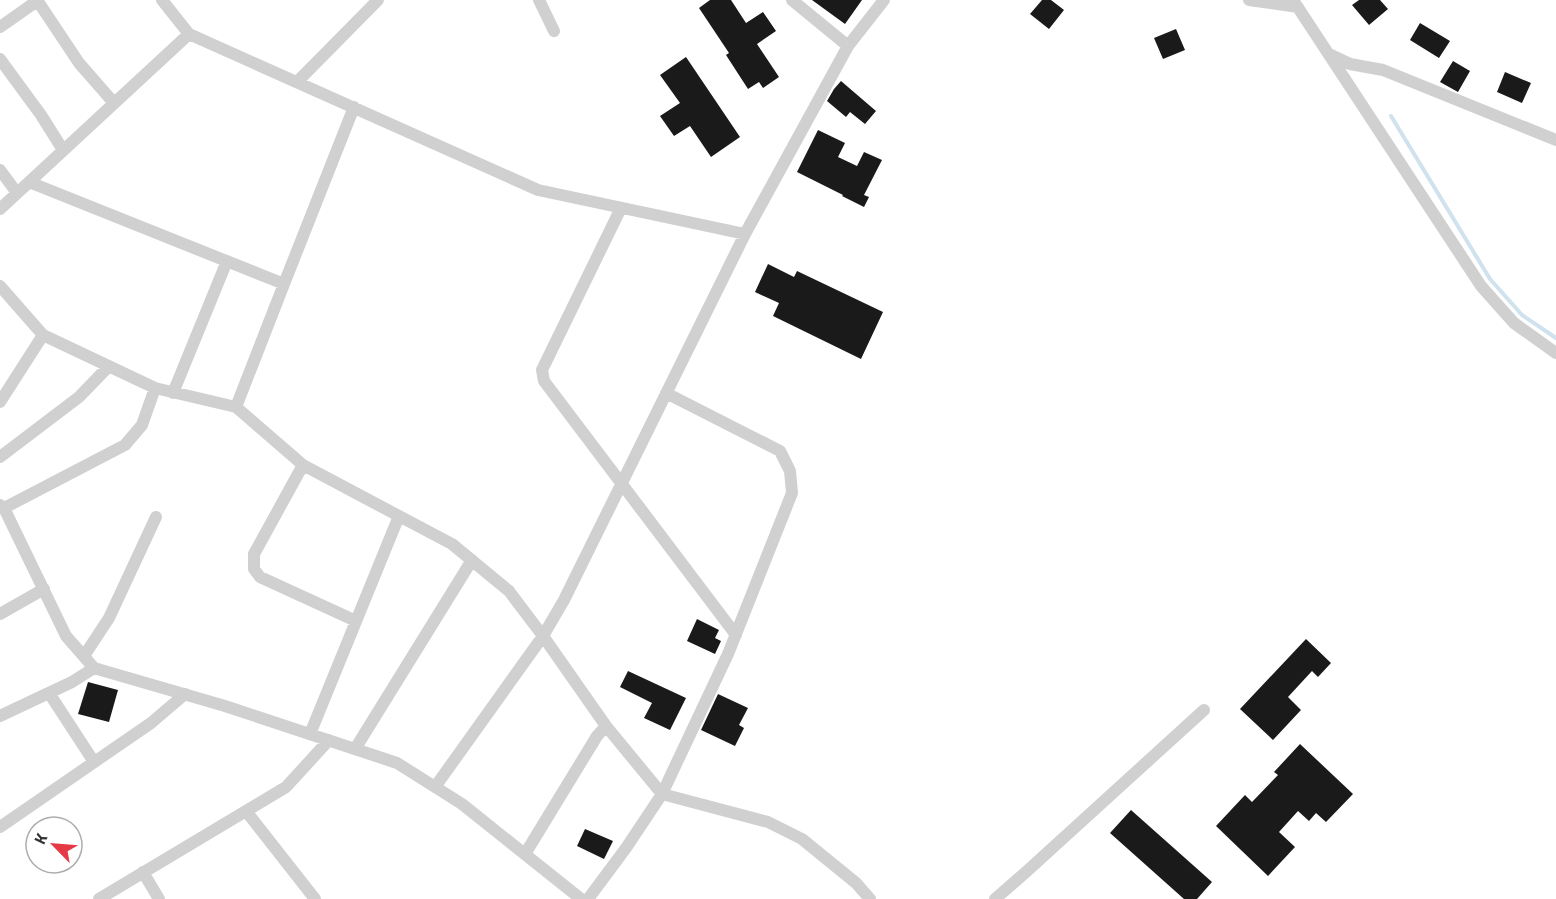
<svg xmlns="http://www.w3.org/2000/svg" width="1556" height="899" viewBox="0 0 1556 899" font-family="'Titillium Web',sans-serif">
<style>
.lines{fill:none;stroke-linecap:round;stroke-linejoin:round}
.stream{stroke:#cfe2ee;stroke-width:4}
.building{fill:#1a1a1a}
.street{stroke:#d0d0d0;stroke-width:12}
</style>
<rect width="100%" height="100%" fill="#fff"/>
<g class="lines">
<path class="stream" d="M1391,116L1490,279L1522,315L1556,338"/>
</g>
<path class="building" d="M710,0H731L746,23L763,12L776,31L757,44L779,77L763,88L759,82L748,89L726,55L729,53L699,8Z
M812,0H862L845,24Z
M1042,0H1051L1064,10L1049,29L1030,14Z
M1359,0H1380L1388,9L1369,25L1352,5Z
M1420,23L1450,41L1439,58L1410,40Z
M1176,29L1185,50L1163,59L1154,38Z
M686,57L740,137L711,157L690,126L674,136L660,116L680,103L660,75Z
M1453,61L1470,71L1458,92L1440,82Z
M1505,72L1531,83L1522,103L1497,92Z
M841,81L876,111L865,124L850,112L846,117L827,101L834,89Z
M818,130L845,143L838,157L857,166L864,152L882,160L864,195L869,197L864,207L842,196L843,195L797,172Z
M768,264L794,277L797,271L883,312L861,359L773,316L779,303L755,292Z
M697,619L719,630L715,638L721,641L715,654L687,641Z
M1306,639L1331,663L1318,677L1312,671L1288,697L1301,710L1273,740L1240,709Z
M628,671L686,698L670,730L644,718L652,703L620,687Z
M88,682L118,690L109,722L78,714Z
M718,694L748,708L739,725L744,728L735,746L701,730Z
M1300,744L1353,794L1326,822L1316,813L1309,821L1298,811L1279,832L1295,847L1268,876L1216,826L1245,795L1252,802L1278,775L1274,772Z
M1131,810L1212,882L1197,899H1184L1110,833Z
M585,829L613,841L604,859L577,846Z"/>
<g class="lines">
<path class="street" d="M37,0L79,63L114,103
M162,0L189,34L538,190L745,234
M539,0L554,31
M792,0L848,46
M1249,0L1298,7
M1293,0L1481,286L1514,323L1556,353
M0,27L37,1
M1331,55L1350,64L1383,70L1556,140
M0,59L41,115L63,150
M297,82L378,0
M0,170L17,193
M29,182L284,284L236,407
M621,208L542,370L544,381L736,635
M0,209L189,34
M284,284L354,107
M0,286L43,335L155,388L236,407L303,465L399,516L310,734
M173,393L227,261
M0,402L43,335
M0,457L79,397L109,366
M303,465L254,554V569L260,577L356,621
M0,505L4,508L66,636L94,668L225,706L397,763L462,804L581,899
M4,508L125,445L142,425L155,388
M399,516L452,544L509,591L543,636L606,726L662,794L768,822L802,839L856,883L870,899
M0,614L44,589
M84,656L109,618L156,517
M49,693L94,762
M0,716L72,682L94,668
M355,749L472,560
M435,787L543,636L564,600L745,234L848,46L884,0
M246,811L315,899
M0,827L151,723L185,694
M525,854L597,736L606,726
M143,872L159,899
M99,899L286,787L329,740
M588,899L626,848L662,794L728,654L792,493L790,471L780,451L666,393
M995,899L1026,872L1204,710"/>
</g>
<g transform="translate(54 845) rotate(295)"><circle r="28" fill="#ffffff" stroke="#adadad" stroke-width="1.5"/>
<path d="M0-4.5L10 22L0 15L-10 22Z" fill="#e63946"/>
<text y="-9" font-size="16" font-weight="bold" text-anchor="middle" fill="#333333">K</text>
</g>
</svg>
